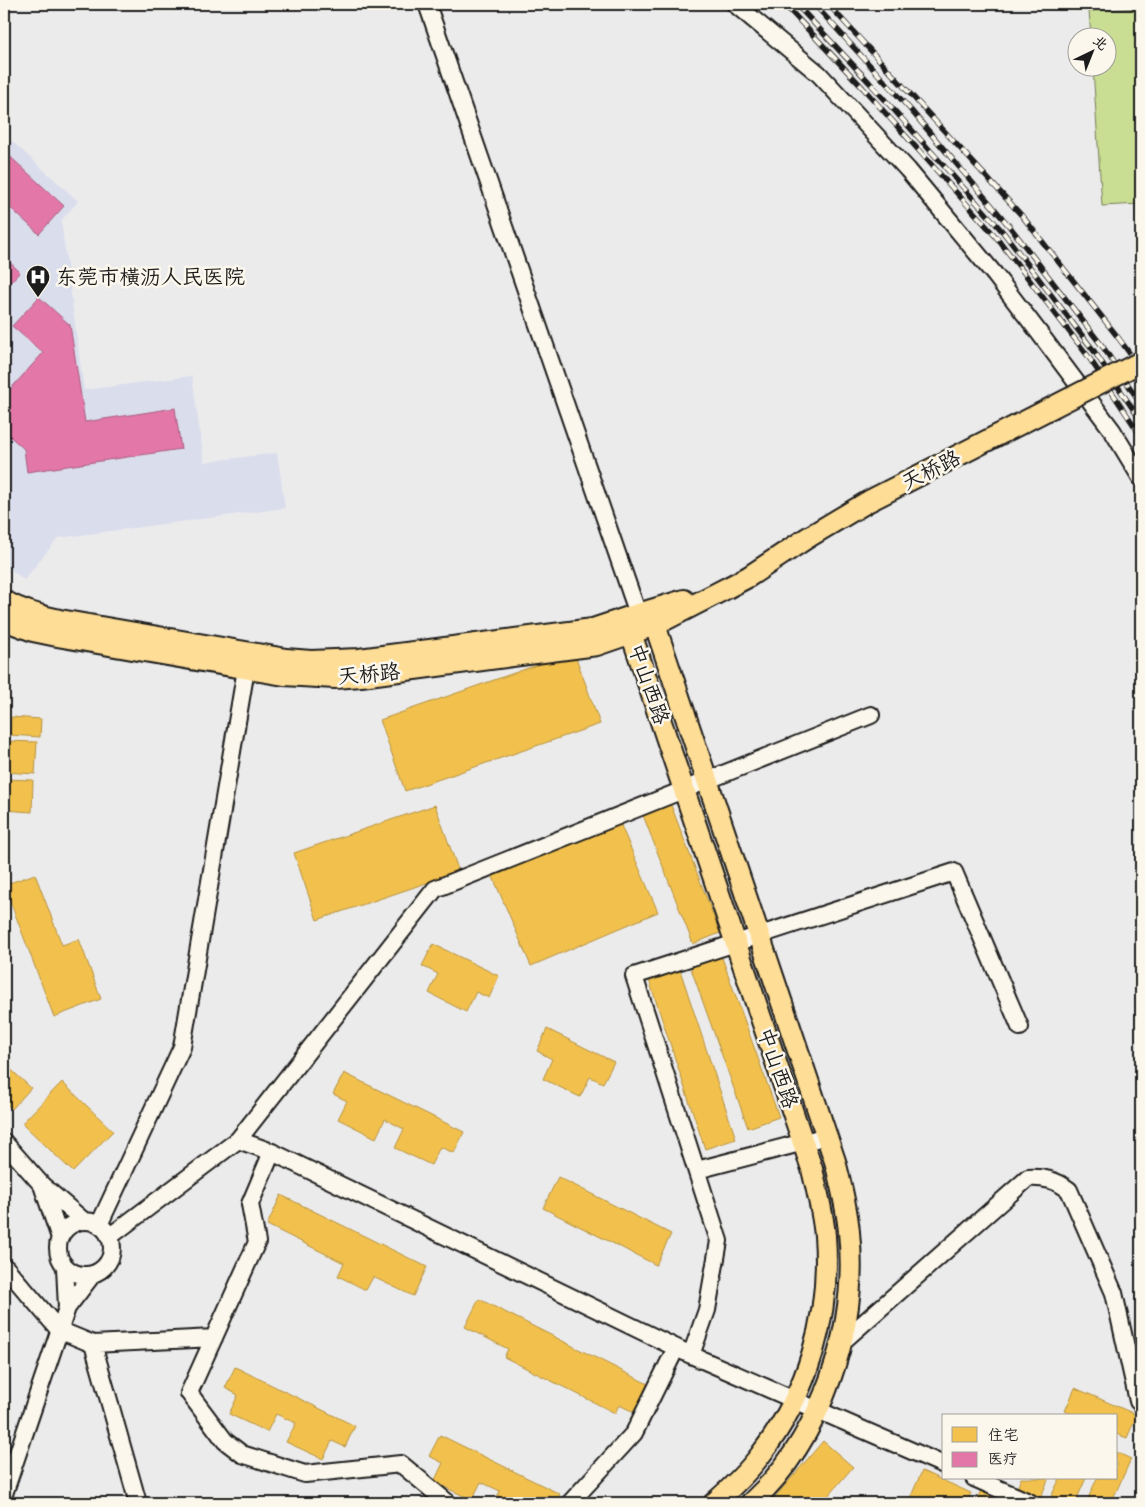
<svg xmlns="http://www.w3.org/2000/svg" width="1145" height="1507" viewBox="0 0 1145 1507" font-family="Itim,'LXGW WenKai TC',sans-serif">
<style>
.built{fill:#d9ddec}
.green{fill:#cade93;stroke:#737d58}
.homes{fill:#f2c14e;stroke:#b2903f}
.health{fill:#e377a8;stroke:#a75c7e}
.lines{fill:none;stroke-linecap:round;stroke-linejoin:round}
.minor-casing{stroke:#1c1c1c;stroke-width:20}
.major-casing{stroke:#1c1c1c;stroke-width:24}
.minor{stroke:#fbf7ec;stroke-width:16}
.major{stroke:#fedd96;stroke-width:20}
.rail-casing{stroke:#1c1c1c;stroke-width:5.5}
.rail{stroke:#fbf7ec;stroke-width:4;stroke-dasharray:11;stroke-linecap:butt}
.major-bridge-casing{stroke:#1c1c1c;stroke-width:24;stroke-linecap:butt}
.major-bridge{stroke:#fedd96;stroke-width:20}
.labels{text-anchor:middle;stroke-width:5;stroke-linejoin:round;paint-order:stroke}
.poi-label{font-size:21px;fill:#1c1c1c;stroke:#fbf7ec;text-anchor:start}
.street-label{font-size:21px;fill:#1c1c1c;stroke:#fbf7ec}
</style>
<rect width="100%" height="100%" fill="#ecebec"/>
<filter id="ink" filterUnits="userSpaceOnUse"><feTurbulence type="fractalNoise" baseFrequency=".02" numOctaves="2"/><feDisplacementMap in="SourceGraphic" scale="10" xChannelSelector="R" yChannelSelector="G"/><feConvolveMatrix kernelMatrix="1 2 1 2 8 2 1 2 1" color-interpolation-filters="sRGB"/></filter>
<g filter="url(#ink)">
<path class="built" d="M4,134L78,201L61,221L84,390L192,376L204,462L277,453L285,508L58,538L24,580L4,564Z"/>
<path class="green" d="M1141,8V204L1102,206L1093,68H1108V38L1091,37L1089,11Z"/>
<path class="homes" d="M574,652L600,724L405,791L380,720Z
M11,717L41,719L40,737L10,735Z
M4,741L37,742L35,774L4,772Z
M4,779L33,780L32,812L4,810Z
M669,800L720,933L693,944L641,810Z
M435,805L459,872L317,920L294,853Z
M619,821L658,912L531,966L492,875Z
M35,874L62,945L79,939L101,999L54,1017L4,885Z
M433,944L499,976L489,998L476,992L466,1012L429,993L438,974L422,966Z
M720,952L779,1117L748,1128L689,963Z
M679,967L736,1139L705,1149L648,977Z
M547,1029L614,1062L603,1083L590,1077L580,1097L543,1079L552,1059L537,1051Z
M4,1063L31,1088L12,1109L4,1101Z
M344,1073L464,1132L454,1153L440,1147L431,1165L395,1148L404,1129L400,1127L385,1119L376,1138L338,1119L347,1101L333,1094Z
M62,1082L113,1131L73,1172L22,1123Z
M558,1177L671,1234L656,1265L543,1208Z
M281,1195L427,1267L413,1296L373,1277L366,1290L338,1276L344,1263L267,1225Z
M479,1299L650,1385L636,1413L619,1405L615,1413L504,1357L508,1349L465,1327Z
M235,1367L355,1426L345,1447L332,1441L323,1459L286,1442L296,1423L291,1421L276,1414L267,1432L229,1414L238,1395L225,1388Z
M1075,1388L1137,1415L1127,1438L1116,1434V1416H1075L1065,1411Z
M440,1435L560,1494L555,1503H494L500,1491L481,1482L472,1500L434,1482L443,1463L429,1456Z
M823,1441L853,1467L822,1503H770Z
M1116,1452L1131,1459L1111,1503H1086L1097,1478H1116Z
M922,1471L971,1493L966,1503H917L919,1499L911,1496Z
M1021,1478H1049L1039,1501L1016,1491Z
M1060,1478H1086L1075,1503H1048Z
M981,1490L1001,1499L999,1503H975Z"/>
<path class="health" d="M4,151L64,206L39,234L4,202Z
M4,257L20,272L4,289Z
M39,297L70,325L85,422L175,408L181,449L27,472L24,449L4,431V392L6,394L43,353L12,326Z"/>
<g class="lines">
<defs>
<path id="minor" d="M427,4L638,614
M735,4L819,74L908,170L995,275L1037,330L1112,430L1141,478
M238,1140L272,1152L691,1355L944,1465
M4,1142L42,1185L84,1221
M272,1152L250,1204L257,1242L189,1393L225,1441L242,1454L305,1474L401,1464L448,1503
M697,1170L827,1136
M42,1185L60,1238
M58 1248a27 27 0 1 1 54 0a27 27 0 1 1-54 0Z
M99,1225L182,1047L248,657
M109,1237L238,1140L435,889L871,715
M65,1267L67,1308
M4,1270L6,1268L59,1330L93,1344L138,1503
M842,1342L1028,1178C1044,1177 1056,1180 1069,1190L1114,1293L1138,1401L1141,1402
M93,1344L214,1338
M691,1355L707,1310L719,1241L634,976L954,872L1020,1027
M974,1478L1031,1503
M4,1494L67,1308L93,1274
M570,1503L634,1433L676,1348"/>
<path id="major" d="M4,601C22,611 40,616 60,620L286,659L311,661L359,659L593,629L638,614L684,600
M638,614L655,625L835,1161C841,1185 847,1208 849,1232C859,1327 822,1438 751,1503
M638,614L631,633L812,1169C817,1191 823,1213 825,1236C831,1315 808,1394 759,1457C746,1474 730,1489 714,1503
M4,620L33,631L57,636L284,675L335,678L361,676L597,645L655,625L727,588"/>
</defs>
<use href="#minor" class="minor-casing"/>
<use href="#major" class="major-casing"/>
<use href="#minor" class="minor"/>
<use href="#major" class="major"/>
<defs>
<path id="rail" d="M784,4L863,88L997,238L1088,356L1141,436
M796,4L869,82L1003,232L1094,351L1141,421
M814,4L909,108L1010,227L1103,347L1141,404
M828,4L1023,217L1117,336L1141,369"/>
</defs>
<use href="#rail" class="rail-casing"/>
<use href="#rail" class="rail"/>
<defs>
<path id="major-bridge" d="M727,588L748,577L807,538L869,501L1141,362"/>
</defs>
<use href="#major-bridge" class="major-bridge-casing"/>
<use href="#major-bridge" class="major-bridge"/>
</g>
</g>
<defs>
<symbol id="hospital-pin" viewBox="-11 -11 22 30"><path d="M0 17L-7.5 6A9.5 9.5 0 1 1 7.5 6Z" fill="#1c1c1c" stroke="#fbf7ec"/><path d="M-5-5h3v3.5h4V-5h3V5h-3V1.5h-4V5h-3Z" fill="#fff"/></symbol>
</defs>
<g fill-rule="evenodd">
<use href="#hospital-pin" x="24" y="263" width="28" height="38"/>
</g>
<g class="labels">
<g class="poi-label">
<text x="56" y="284">东莞市横沥人民医院</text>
</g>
<g class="street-label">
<text transform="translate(931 470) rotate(-27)" y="7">天桥路</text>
<text transform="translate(369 674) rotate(-5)" y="7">天桥路</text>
<text transform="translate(649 684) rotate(71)" y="7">中山西路</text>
<text transform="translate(778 1068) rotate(71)" y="7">中山西路</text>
</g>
</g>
<rect width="1145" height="1507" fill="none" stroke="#fbf7ec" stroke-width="20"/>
<rect x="10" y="10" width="1125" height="1487" fill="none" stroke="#1c1c1c" stroke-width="2" filter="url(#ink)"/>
<rect x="942" y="1414" width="175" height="65" fill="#fbf7ec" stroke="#a29f99"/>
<rect x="952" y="1427" width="25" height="15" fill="#f2c14e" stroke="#a29f99"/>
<text x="988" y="1440" font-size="15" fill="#1c1c1c">住宅</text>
<rect x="952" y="1452" width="25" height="15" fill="#e377a8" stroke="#a29f99"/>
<text x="988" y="1464" font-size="15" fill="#1c1c1c">医疗</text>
<g transform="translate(1092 52) rotate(43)"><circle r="24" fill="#fbf7ec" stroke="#a29f99"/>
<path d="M0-4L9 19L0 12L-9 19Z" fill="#1c1c1c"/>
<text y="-8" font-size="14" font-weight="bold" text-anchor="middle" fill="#1c1c1c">北</text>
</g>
</svg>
